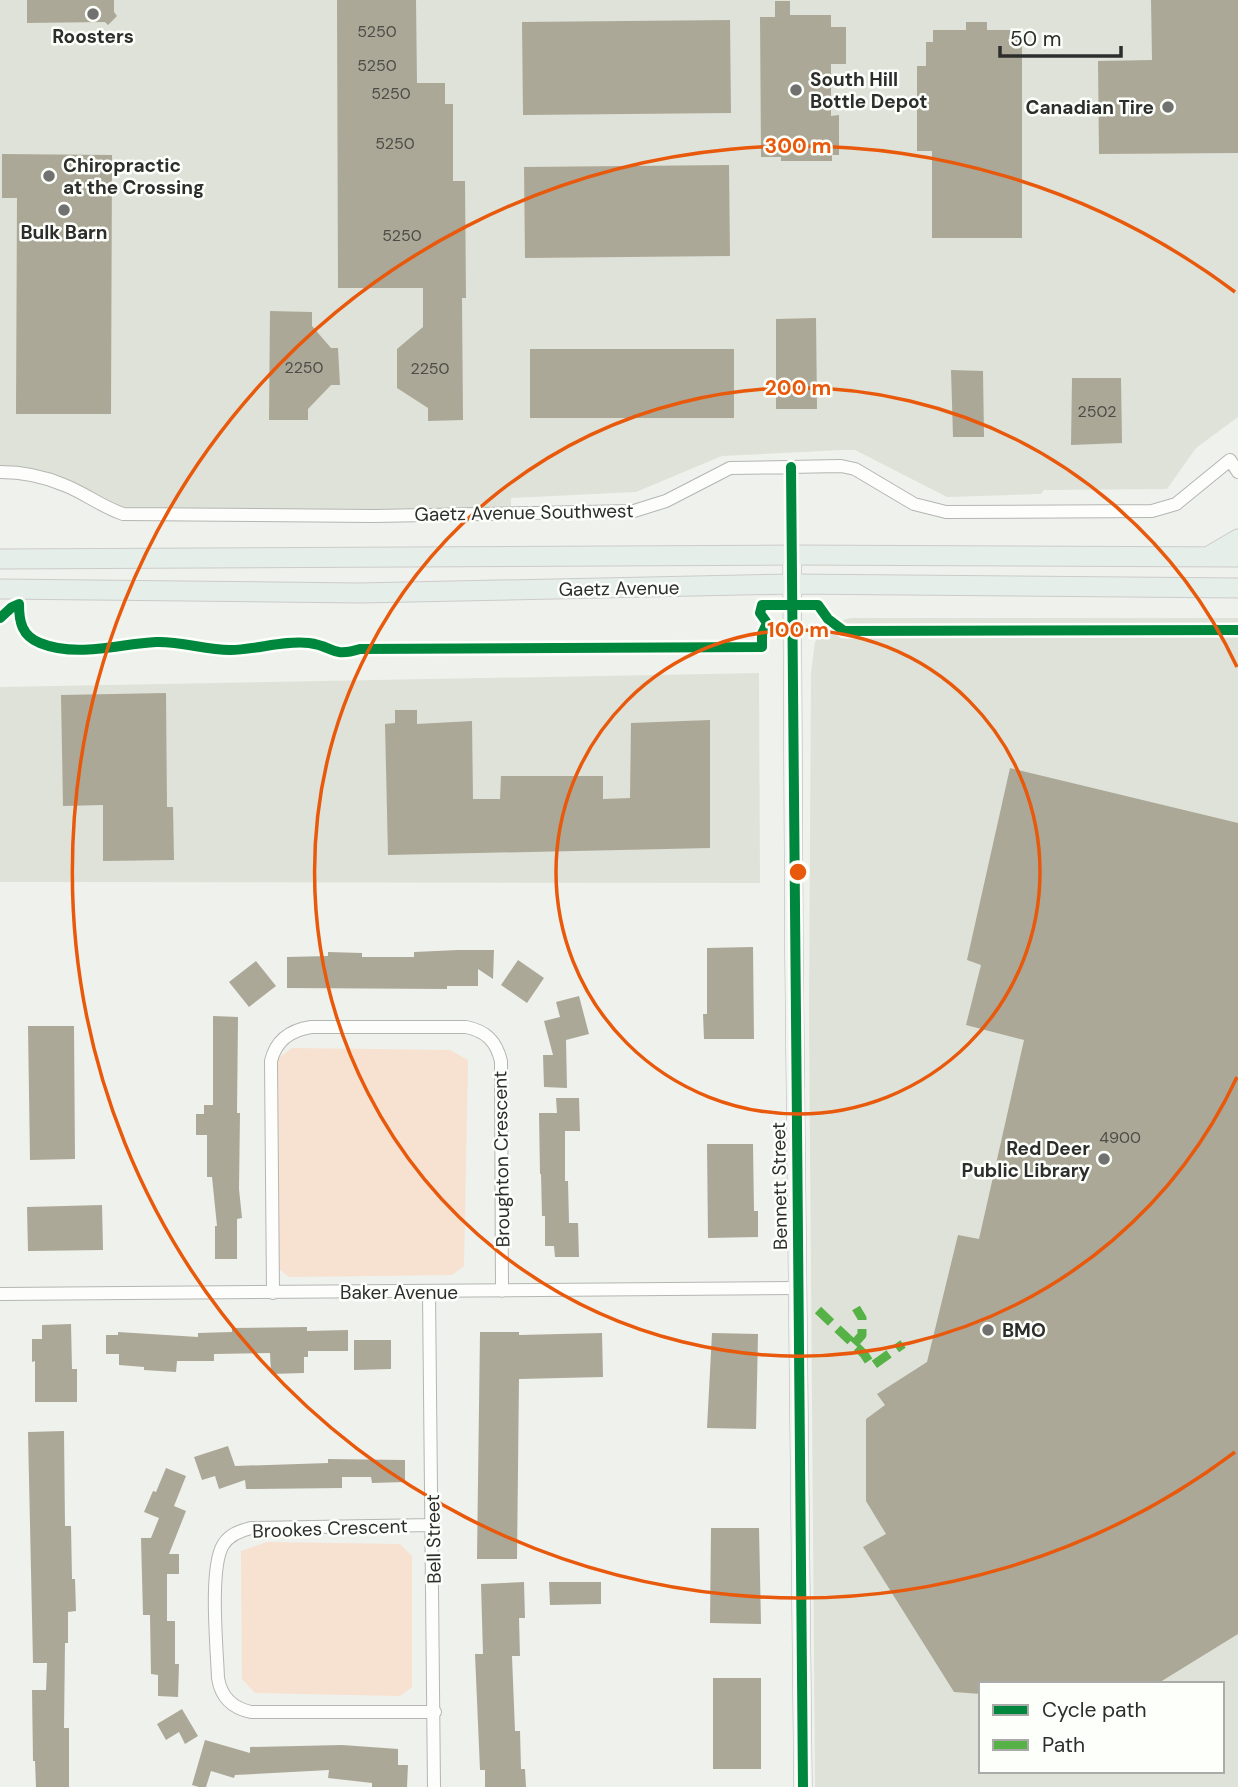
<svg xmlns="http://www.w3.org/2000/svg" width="1238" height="1787" viewBox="0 0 1238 1787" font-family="'DM Sans',sans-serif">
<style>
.built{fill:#dfe2d8;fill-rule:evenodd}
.green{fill:#f7e1d1}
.building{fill:#aca898}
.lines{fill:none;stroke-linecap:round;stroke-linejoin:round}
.street-casing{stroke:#b4b6b2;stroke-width:14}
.secondary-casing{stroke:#b4b6b2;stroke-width:19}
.primary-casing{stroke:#cbccca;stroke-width:21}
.street{stroke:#fdfdfc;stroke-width:12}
.secondary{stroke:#f2f5f3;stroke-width:18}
.primary{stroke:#e6eee9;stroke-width:19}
.quiet{stroke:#56b246;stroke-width:9;stroke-dasharray:18 9;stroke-linecap:butt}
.cycleway-casing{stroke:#fdfffa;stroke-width:15}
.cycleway{stroke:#00873e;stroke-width:10}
.ring{fill:none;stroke:#e8590c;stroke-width:3.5}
.poi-dot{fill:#71726f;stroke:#fdfffa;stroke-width:2.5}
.labels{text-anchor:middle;stroke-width:5;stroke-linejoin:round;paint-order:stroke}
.number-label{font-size:16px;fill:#4d4c47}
.poi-label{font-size:19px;font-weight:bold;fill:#2d2e2c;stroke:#fdfffa;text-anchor:start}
.street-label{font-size:19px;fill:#2d2e2c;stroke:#fdfffa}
.centre{fill:#e8590c;stroke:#fdfffa;stroke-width:3.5}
.ring-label{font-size:21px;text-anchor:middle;font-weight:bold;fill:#e8590c;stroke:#fdfffa;stroke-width:5;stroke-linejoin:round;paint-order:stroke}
</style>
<rect width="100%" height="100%" fill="#eff1ec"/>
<path class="built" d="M0,0H1238V417L1196,448L1167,489L1044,490L1041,494L947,497L855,450H842L722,456L636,492L511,498V513L123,514L65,485L0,472Z
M851,618H1238V1787H815L809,1017L811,673L815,642L831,623ZM981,1684H1222V1771H981Z
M759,673L760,883L0,882V687Z"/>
<path class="green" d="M292,1048L450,1050L468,1060L464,1266L452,1275L289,1277L273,1264L271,1064Z
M267,1542L400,1544L412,1556V1687L400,1696L255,1693L242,1679L241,1551Z"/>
<path class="building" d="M27,0H114V12L117,16L108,25L105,22L27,23Z
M337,0H416L417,83H445V104H453V181H465L466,298H462L463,420L428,421V408L397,388V349L423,327V288H338Z
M1151,0H1238V153L1099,154L1098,61L1152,60Z
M775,1H790V15H831V27H846V64H831V116L839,115V155H832V161H781V157H761L760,17H775Z
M730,20L731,113L523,115L522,22Z
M966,22H987V30H1022V238H932V151H917V66H926V42H933V30H966Z
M2,154L112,155L111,414H16L17,198H2Z
M729,165L730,256L525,258L524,167Z
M270,311L312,312V326L331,348H338L340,385H331L308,409V420H269Z
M816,318L817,409H776V319Z
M530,349H734V418H530Z
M951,370L983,371L984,437H953Z
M1072,378H1121L1122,443L1071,445Z
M166,693L167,807H173L174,860L103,861V805L63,806L61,695Z
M395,710H417V724L472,721L473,799H500L501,776H603V799L630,798L631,723L710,720V848L388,855L385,724L395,723Z
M1010,768L1238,823V1634L1157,1684H981V1694L954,1692L863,1547L886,1534L866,1501V1419L885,1405L877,1394L927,1362L958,1235L979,1239L1024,1040L966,1025L981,965L967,960Z
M753,947L754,1039H704L703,1014H707V948Z
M458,950H494L493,979L478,969V986H447V989L287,988V957L328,956V952L362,953V957H414V952Z
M518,960L544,978L527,1003L501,985Z
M256,961L276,986L249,1007L229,982Z
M579,996L589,1034L566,1040L567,1088L544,1087L543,1055H553L544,1021L560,1017L556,1002Z
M213,1016L238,1017L237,1113H240L239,1189L242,1218L237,1219V1259H215V1226H217L212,1177H207V1135H196V1114H204V1105H213Z
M28,1026H74L75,1159L30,1160Z
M556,1098H579L580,1131H565V1181H568L569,1223H578L579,1257H555L554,1246H545V1216H542L541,1174H540L539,1113H557Z
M707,1144H753L754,1211H758V1237L708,1238Z
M102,1205L103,1250L28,1251L27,1207Z
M71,1324L72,1369H77V1402H35V1361L32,1362V1339H42V1325Z
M307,1327V1331L348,1330V1351H308V1357H304V1373L271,1374L270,1353L214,1354V1361H177L176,1372L144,1370V1367L119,1365V1354H106V1335H118V1332L198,1337V1333L232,1332V1328Z
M480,1332H519V1335L602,1333L603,1377L519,1379L517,1559H477Z
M712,1333L758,1334L756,1429L707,1428Z
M354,1340H391V1369L354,1370Z
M64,1431L65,1526H71L72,1579H75L76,1611L68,1612V1643H65L64,1728H69V1787H36L35,1761H33L32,1690H46L47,1663H33L28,1432Z
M228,1446L235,1466L328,1463V1459L405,1460V1482L372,1483L371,1477H342V1488L246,1489L245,1480L219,1489L215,1476L202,1480L194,1457Z
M166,1468L186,1476L174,1506L186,1511L169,1554H179V1574H167V1621H175V1664H179L178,1697L158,1696V1675L151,1674L150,1615H143L141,1538H151L159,1518L144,1512L153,1491L156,1492Z
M711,1528H759L761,1624L710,1623Z
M524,1582L525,1618H519L520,1656H512L515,1731H520L521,1769H525L526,1787H485V1770H480L475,1654H483L481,1584Z
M549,1582H601V1604L550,1605Z
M713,1678H761V1769H713Z
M182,1709L198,1736L185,1744L179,1732L166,1740L157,1724Z
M205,1740L250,1753V1747L342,1745L398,1749V1765H408L407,1787H372V1783L328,1778L329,1770L235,1775L234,1778L211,1771L206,1787H199L192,1785Z"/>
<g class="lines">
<defs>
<path id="street" d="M791,467L792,555
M0,472C22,472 43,476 64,485C85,493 100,506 123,514L374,516L634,511L666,501L730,468L841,466L855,469L914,504L946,512L1152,511L1176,504L1230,460L1238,472
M429,1292L434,1787
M273,1293L271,1061C276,1040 291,1030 311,1027H466C486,1031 496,1041 501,1061L502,1291
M0,1294L797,1288
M433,1525L251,1528C239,1531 229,1535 223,1545C209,1568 217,1649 218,1678C221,1697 232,1708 251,1712H435"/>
<path id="secondary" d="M792,555L794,954L803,1787"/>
<path id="primary" d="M1209,556L1238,539
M0,559L792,555L1238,557
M0,589L360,593L792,584L1238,588"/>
</defs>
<use href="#street" class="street-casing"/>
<use href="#secondary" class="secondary-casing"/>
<use href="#primary" class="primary-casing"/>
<use href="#street" class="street"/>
<use href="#secondary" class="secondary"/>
<use href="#primary" class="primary"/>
<path class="quiet" d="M818,1310L864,1354L872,1366L903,1344
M854,1344L862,1335V1318L856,1308"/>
<defs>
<path id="cycleway" d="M791,467L803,1787
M0,618L12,607L19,604C19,622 22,636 40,643C77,658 118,644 156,642C181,641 205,650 230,650C256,650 283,640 309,643C334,646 331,658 360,649L762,647V634L767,623L760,613L762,605H818L828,619L844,631L1238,630"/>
</defs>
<use href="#cycleway" class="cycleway-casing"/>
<use href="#cycleway" class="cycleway"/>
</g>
<g class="ring">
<circle cx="798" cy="872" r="242"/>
<path d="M1237 1077A484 484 0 1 1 1237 667"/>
<path d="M1235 1452A726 726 0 1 1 1235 292"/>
</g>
<g class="poi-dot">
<circle cx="93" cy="14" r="7"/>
<circle cx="796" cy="90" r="7"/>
<circle cx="1168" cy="107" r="7"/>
<circle cx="49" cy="176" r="7"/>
<circle cx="64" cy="210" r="7"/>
<circle cx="1104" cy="1159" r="7"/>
<circle cx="988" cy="1330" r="7"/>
</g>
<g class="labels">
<g class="number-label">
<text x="377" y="37">5250</text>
<text x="377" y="71">5250</text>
<text x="391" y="99">5250</text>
<text x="395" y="149">5250</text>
<text x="402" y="241">5250</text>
<text x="304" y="373">2250</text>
<text x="430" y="374">2250</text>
<text x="1097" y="417">2502</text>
<text x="1120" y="1143">4900</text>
</g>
<g class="poi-label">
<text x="93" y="43" text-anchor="middle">Roosters</text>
<text x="810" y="86">South Hill<tspan x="810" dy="22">Bottle Depot</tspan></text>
<text x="1154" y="114" text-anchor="end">Canadian Tire</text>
<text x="63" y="172">Chiropractic<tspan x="63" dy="22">at the Crossing</tspan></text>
<text x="64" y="239" text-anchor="middle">Bulk Barn</text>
<text x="1090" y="1155" text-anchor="end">Red Deer<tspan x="1090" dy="22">Public Library</tspan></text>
<text x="1002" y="1337">BMO</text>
</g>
<g class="street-label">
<text transform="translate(524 512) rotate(-1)" y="7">Gaetz Avenue Southwest</text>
<text transform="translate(619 588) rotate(-1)" y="7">Gaetz Avenue</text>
<text transform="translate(501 1159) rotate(-91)" y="7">Broughton Crescent</text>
<text transform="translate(779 1186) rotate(-91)" y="7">Bennett Street</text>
<text x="399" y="1299">Baker Avenue</text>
<text transform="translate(330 1528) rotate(-2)" y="7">Brookes Crescent</text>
<text transform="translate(433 1539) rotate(-91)" y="7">Bell Street</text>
</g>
</g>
<circle cx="798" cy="872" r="10" class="centre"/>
<g class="ring-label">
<text x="798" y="153">300 m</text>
<text x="798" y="395">200 m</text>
<text x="798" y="637">100 m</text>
</g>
<rect x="979" y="1682" width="245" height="91" fill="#fdfffa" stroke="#aaaba8" stroke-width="2"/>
<rect x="993" y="1705" width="35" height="10" fill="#00873e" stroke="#aaaba8" stroke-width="2"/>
<text x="1042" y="1717" font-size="21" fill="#2d2e2c">Cycle path</text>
<rect x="993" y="1740" width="35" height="10" fill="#56b246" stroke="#aaaba8" stroke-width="2"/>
<text x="1042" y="1752" font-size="21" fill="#2d2e2c">Path</text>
<path d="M1000 46v10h121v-10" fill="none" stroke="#2d2e2c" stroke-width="3.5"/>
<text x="1010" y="46" font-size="21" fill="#2d2e2c" stroke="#fdfffa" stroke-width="5" paint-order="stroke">50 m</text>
</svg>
